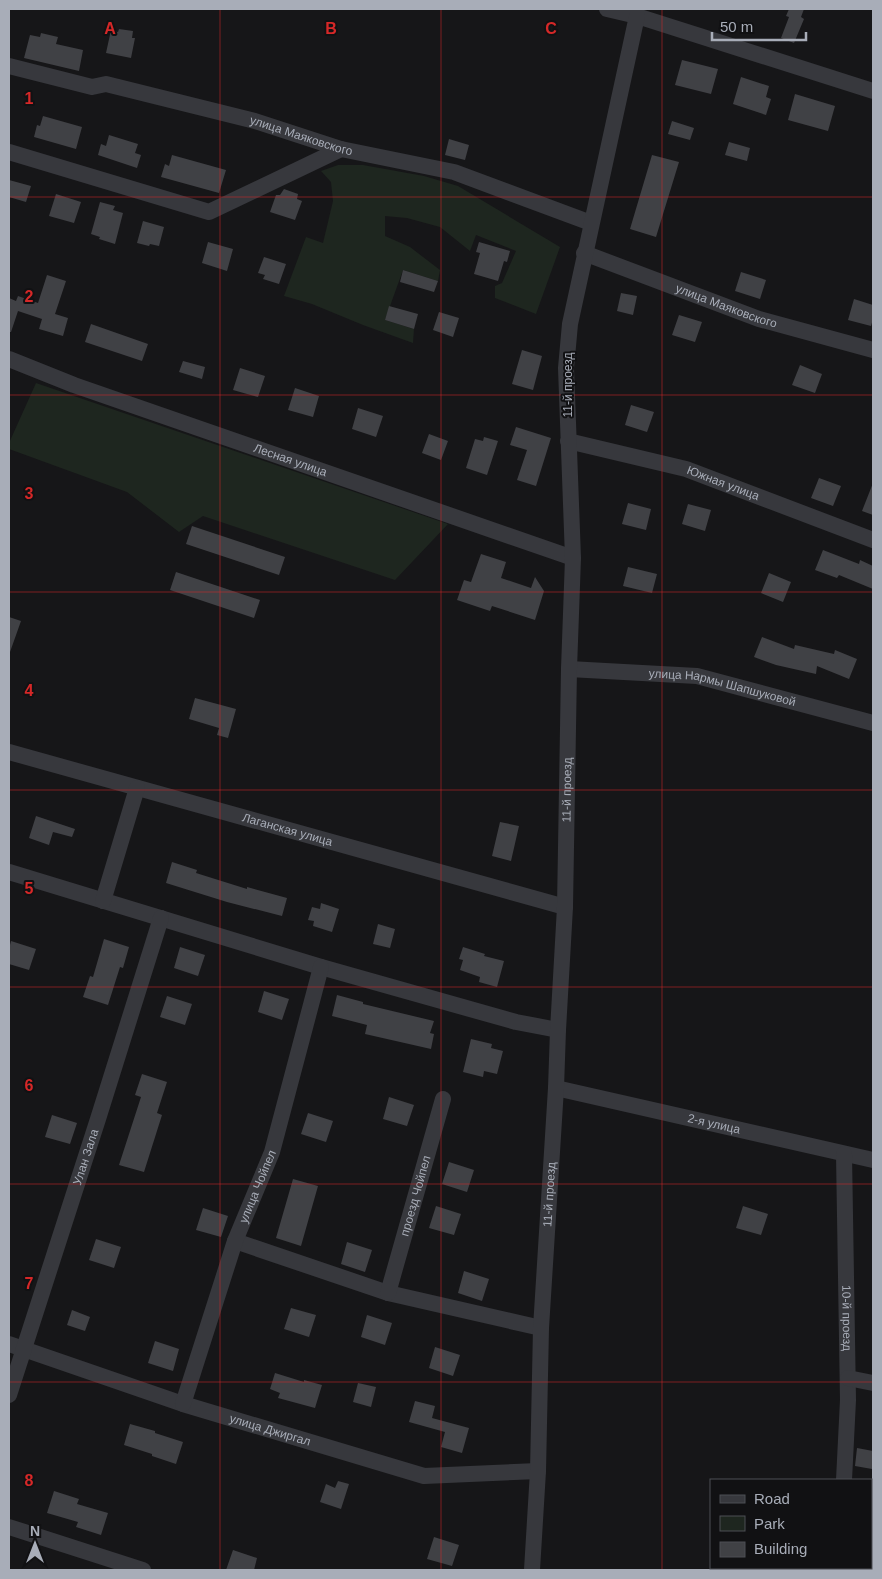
<svg xmlns="http://www.w3.org/2000/svg" width="882" height="1579" viewBox="0 0 882 1579" font-family="Helvetica,sans-serif">
<style>
.green{fill:#1e261f}
.building{fill:#404145}
.lines{fill:none;stroke-linecap:round;stroke-linejoin:round}
.minor{stroke:#37383d;stroke-width:16}
.grid{fill:none;stroke:#d62828;stroke-width:1;stroke-opacity:0.55}
.labels{text-anchor:middle;stroke-width:4;stroke-linejoin:round;paint-order:stroke}
.street-label{font-size:12px;fill:#a8adb8;stroke:#111113}
.grid-label{font-size:16px;text-anchor:middle;font-weight:bold;fill:#d62828;stroke:#111113;stroke-width:4;stroke-linejoin:round;paint-order:stroke}
</style>
<rect width="100%" height="100%" fill="#161618"/>
<path class="green" d="M338,165H363L424,176L458,186L560,247L536,314L495,298V286L502,283L516,251L476,235L470,251L440,227L407,218L385,216V236L410,247L440,270L438,281L403,270L385,320L414,329L413,343L363,325L312,304L284,296L306,237L323,243L333,201L331,182L321,171Z
M36,383L448,524L395,580L203,516L179,532L127,492L9,449V443Z"/>
<path class="building" d="M789,9H804L801,17L804,19L794,43L781,38L789,17L786,16Z
M119,29L133,31L132,38H135L131,58L106,53L111,30L118,32Z
M41,33L58,37L56,44L83,50L79,71L24,58L30,35L40,37Z
M682,60L718,69L711,94L675,85Z
M741,77L769,86L766,97L771,99L766,115L733,104Z
M795,94L835,106L828,131L788,120Z
M43,116L82,127L76,149L34,137L37,125L40,126Z
M672,121L694,128L690,140L668,134Z
M109,135L138,144L135,153L141,155L137,168L98,155L101,144L106,146Z
M449,139L469,145L465,160L445,155Z
M729,142L750,148L747,161L725,155Z
M172,155L226,170L219,193L161,177L165,164L169,166Z
M652,155L679,162L656,237L630,229Z
M9,180L31,186L26,202L9,197Z
M284,189L298,194L297,199L302,201L295,220L270,212L276,195H280Z
M56,194L81,202L74,223L49,216Z
M100,202L115,206L113,210L123,213L115,244L99,239L100,237L91,234Z
M143,221L164,227L159,246L150,244L149,246L137,243Z
M208,242L233,249L227,271L202,263Z
M479,242L510,251L507,262L504,261L498,281L474,274L480,253L476,252Z
M264,257L286,264L279,284L263,279L265,275L258,273Z
M403,270L438,281L434,292L400,282Z
M741,272L766,280L760,299L735,291Z
M47,275L66,281L55,314L68,318L63,336L39,329L42,319L18,311L11,332H9V298L16,301L18,296L38,303Z
M621,293L637,296L633,315L617,311Z
M854,299L873,305V319L871,326L848,320Z
M389,306L418,314L414,329L385,320Z
M439,312L459,318L453,337L433,330Z
M679,315L702,322L695,342L672,335Z
M91,324L148,344L142,361L85,342Z
M522,350L542,356L533,390L512,384Z
M183,361L205,367L202,379L179,372Z
M800,365L822,374L815,393L792,385Z
M240,368L265,376L258,397L233,390Z
M295,388L319,396L313,417L288,410Z
M631,405L654,412L647,432L625,425Z
M358,408L383,416L376,437L352,429Z
M516,427L551,438L536,486L517,480L527,450L510,445Z
M429,434L448,441L441,460L422,453Z
M484,437L498,441L487,475L466,468L475,439L483,441Z
M819,478L841,486L833,506L811,498Z
M873,483V515L862,511Z
M628,503L651,509L646,530L622,524Z
M688,504L711,510L705,531L682,524Z
M192,526L285,557L279,575L186,544Z
M823,550L859,564L860,560L873,566V589L839,575L837,578L815,570Z
M481,554L506,562L501,578L531,588L535,577L544,591L535,620L492,606L490,611L457,600L464,580L471,582Z
M628,567L657,574L652,593L623,586Z
M176,572L260,600L254,618L170,590Z
M769,573L791,582L783,602L761,593Z
M9,617L21,621L10,652L9,651Z
M762,637L794,649L795,645L834,654L835,650L857,659L849,679L817,666L816,674L776,665L754,657Z
M195,698L236,709L228,738L217,735L219,728L189,719Z
M36,816L75,829L72,837L53,832L49,845L29,838Z
M500,822L519,826L511,861L492,856Z
M172,862L197,870L196,873L247,889V887L287,898L282,916L227,902L166,883Z
M321,903L339,909L332,932L313,926L314,921L308,920L312,907L320,909Z
M378,924L395,929L390,948L373,944Z
M104,939L129,947L123,968L120,967L108,1005L83,997L90,976L93,977Z
M11,941L36,949L29,970L9,964V949Z
M180,947L205,955L198,976L174,968Z
M463,947L485,954L484,956L504,961L497,987L479,982L480,977L460,970L463,960L459,959Z
M264,991L289,999L282,1020L258,1012Z
M337,995L363,1002V1004L434,1021L430,1033L434,1034L431,1049L365,1034L367,1025L332,1016Z
M167,996L192,1004L185,1025L160,1017Z
M471,1039L492,1044L491,1048L503,1051L497,1074L484,1071L483,1077L463,1072Z
M142,1074L167,1082L157,1113L162,1115L144,1172L119,1165L141,1097L135,1095Z
M389,1097L414,1105L407,1126L383,1119Z
M308,1113L333,1121L326,1142L301,1134Z
M52,1115L77,1123L70,1144L45,1137Z
M449,1162L474,1170L467,1192L442,1184Z
M293,1179L318,1186L301,1246L276,1238Z
M436,1206L461,1214L454,1235L429,1228Z
M743,1206L768,1214L761,1235L736,1228Z
M203,1208L228,1216L221,1237L196,1230Z
M96,1239L121,1247L114,1268L89,1260Z
M347,1242L372,1250L365,1272L341,1264Z
M464,1271L489,1279L482,1301L458,1293Z
M291,1308L316,1315L309,1337L284,1329Z
M72,1310L90,1317L85,1331L67,1325Z
M367,1315L392,1323L385,1345L361,1337Z
M155,1341L179,1349L173,1371L148,1363Z
M435,1347L460,1355L453,1376L429,1368Z
M275,1373L304,1382V1380L322,1385L315,1408L278,1398L280,1393L270,1389Z
M358,1383L376,1387L371,1407L353,1402Z
M415,1401L435,1406L432,1418L469,1428L462,1453L441,1447L445,1432L409,1422Z
M130,1424L155,1431V1433L183,1442L176,1464L152,1456V1454L124,1445Z
M857,1448L873,1451L872,1469L855,1466Z
M338,1481L349,1484L341,1509L320,1502L326,1484L335,1488Z
M54,1491L79,1499L77,1504L108,1513L101,1535L76,1527L78,1522L47,1513Z
M434,1537L459,1545L452,1566L427,1559Z
M233,1550L257,1558L254,1570H226Z"/>
<g class="lines">
<g class="minor">
<path d="M607,9L637,16L873,91"/>
<path id="s1" d="M9,66L92,87L106,84L255,121L341,149L454,172L591,223"/>
<path d="M9,152L209,212L341,149"/>
<path id="s2" d="M584,253L759,319L873,350"/>
<path id="s3" d="M9,359L74,385L573,558"/>
<path id="s4" d="M568,441L686,469L873,540"/>
<path id="s5" d="M569,669L697,676L873,723"/>
<path id="s6" d="M9,752L565,907"/>
<path d="M9,872L321,967L516,1022L558,1030"/>
<path d="M103,901L137,788"/>
<path id="s7" d="M556,1088L873,1160"/>
<path id="s8" d="M844,1154L848,1400L844,1480"/>
<path d="M235,1241L388,1293L541,1328"/>
<path id="s9" d="M388,1293L443,1099"/>
<path id="s10" d="M9,1344L183,1404L424,1476L538,1471"/>
<path d="M848,1378L873,1383"/>
<path id="s11" d="M9,1395L98,1119L161,918"/>
<path id="s12" d="M183,1404L235,1241L272,1152L321,967"/>
<path d="M9,1527L143,1570"/>
<path d="M871,1558H873"/>
<path id="s13" d="M532,1570L538,1471L541,1328L556,1088L558,1030L565,907L569,669L573,558L566,368L570,324L637,16"/>
<path d="M837,1570V1568"/>
</g>
</g>
<path class="grid" d="M220,9V1570M441,9V1570M662,9V1570M9,197H873M9,395H873M9,592H873M9,790H873M9,987H873M9,1184H873M9,1382H873"/>
<g class="labels">
<g class="street-label">
<text dy="4" stroke="none"><textPath href="#s1" startOffset="302">улица Маяковского</textPath></text>
<text dy="4" stroke="none"><textPath href="#s2" startOffset="152">улица Маяковского</textPath></text>
<text transform="translate(568 385) rotate(-90)" y="4">11-й проезд</text>
<text dy="4" stroke="none"><textPath href="#s3" startOffset="299">Лесная улица</textPath></text>
<text dy="4" stroke="none"><textPath href="#s4" startOffset="161">Южная улица</textPath></text>
<text dy="4" stroke="none"><textPath href="#s5" startOffset="155">улица Нармы Шапшуковой</textPath></text>
<text dy="4" stroke="none"><textPath href="#s13" startOffset="781">11-й проезд</textPath></text>
<text dy="4" stroke="none"><textPath href="#s6" startOffset="289">Лаганская улица</textPath></text>
<text dy="4" stroke="none"><textPath href="#s7" startOffset="162">2-я улица</textPath></text>
<text dy="4" stroke="none"><textPath href="#s11" startOffset="250">Улан Зала</textPath></text>
<text dy="4" stroke="none"><textPath href="#s12" startOffset="230">улица Чойпел</textPath></text>
<text dy="4" stroke="none"><textPath href="#s13" startOffset="376">11-й проезд</textPath></text>
<text dy="4" stroke="none"><textPath href="#s9" startOffset="101">проезд Чойпел</textPath></text>
<text dy="4" stroke="none"><textPath href="#s8" startOffset="164">10-й проезд</textPath></text>
<text dy="4" stroke="none"><textPath href="#s10" startOffset="275">улица Джиргал</textPath></text>
</g>
</g>
<g class="grid-label">
<text x="110" y="34">A</text>
<text x="331" y="34">B</text>
<text x="551" y="34">C</text>
<text x="29" y="104">1</text>
<text x="29" y="302">2</text>
<text x="29" y="499">3</text>
<text x="29" y="696">4</text>
<text x="29" y="894">5</text>
<text x="29" y="1091">6</text>
<text x="29" y="1289">7</text>
<text x="29" y="1486">8</text>
</g>
<rect width="882" height="1579" fill="none" stroke="#a8adb8" stroke-width="20"/>
<rect x="710" y="1479" width="162" height="90" fill="#111113" stroke="#4d4f55"/>
<rect x="720" y="1495" width="25" height="8" fill="#37383d" stroke="#4d4f55"/>
<text x="754" y="1504" font-size="15" fill="#a8adb8">Road</text>
<rect x="720" y="1516" width="25" height="15" fill="#1e261f" stroke="#4d4f55"/>
<text x="754" y="1529" font-size="15" fill="#a8adb8">Park</text>
<rect x="720" y="1542" width="25" height="15" fill="#404145" stroke="#4d4f55"/>
<text x="754" y="1554" font-size="15" fill="#a8adb8">Building</text>
<g transform="translate(35 1544)" stroke="#111113" stroke-width="4" paint-order="stroke">
<path d="M0-4L9 19L0 12L-9 19Z" fill="#a8adb8"/>
<text y="-8" font-size="14" font-weight="bold" text-anchor="middle" fill="#a8adb8">N</text>
</g>
<path d="M712 32v8h94v-8" fill="none" stroke="#a8adb8" stroke-width="2.5"/>
<text x="720" y="32" font-size="15" fill="#a8adb8" stroke="#111113" stroke-width="4" paint-order="stroke">50 m</text>
</svg>
